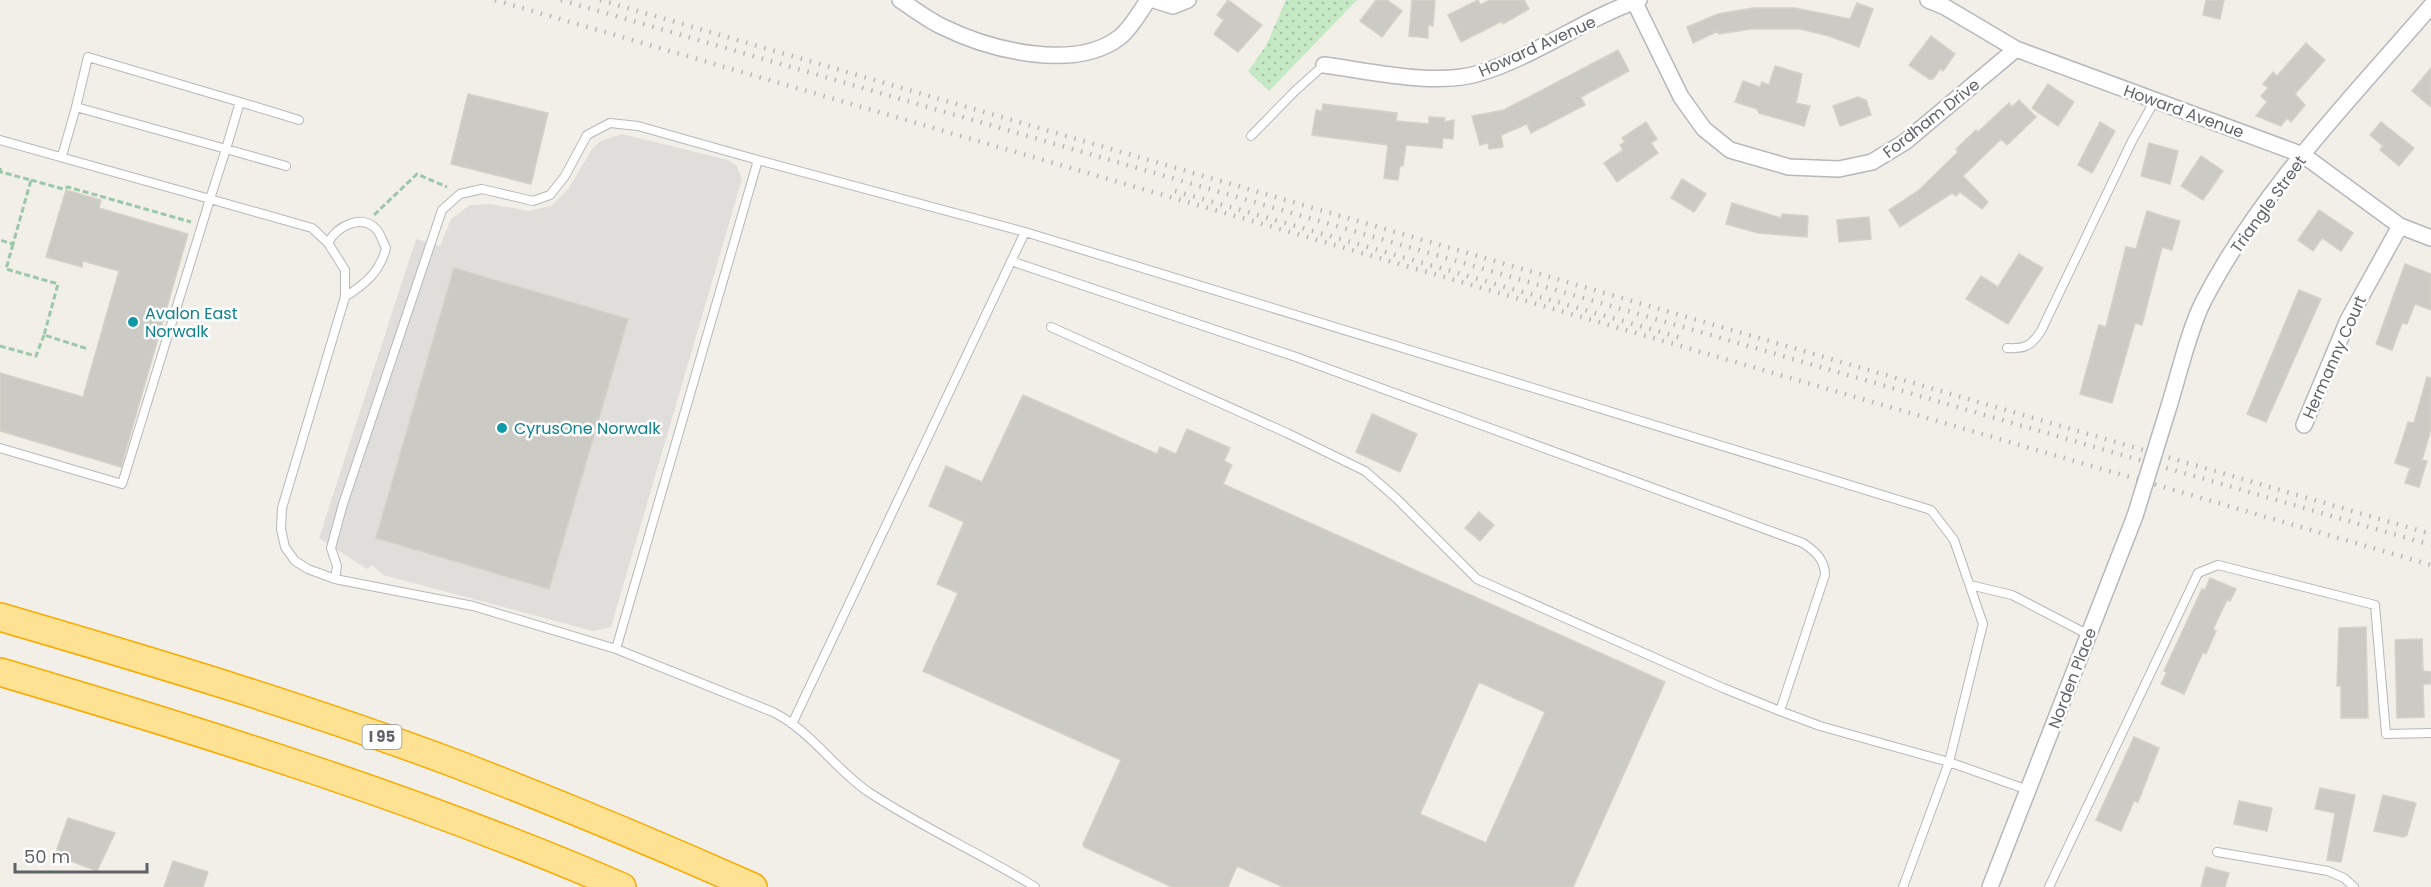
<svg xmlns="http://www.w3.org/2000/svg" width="2431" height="887" viewBox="0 0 2431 887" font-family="Poppins,sans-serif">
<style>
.industrial{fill:#e0deda}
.green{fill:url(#green-dots)}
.building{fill:#cccac5;stroke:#d6d1c6;stroke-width:1.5;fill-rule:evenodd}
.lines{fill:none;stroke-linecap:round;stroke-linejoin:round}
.service-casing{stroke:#b5b8bc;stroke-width:10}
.minor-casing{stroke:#b5b8bc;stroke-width:18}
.motorway-casing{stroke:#f9ab00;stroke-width:30}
.path{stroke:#9cc7a9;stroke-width:3;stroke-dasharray:6 3;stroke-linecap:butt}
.service{stroke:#fff;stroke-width:8}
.minor{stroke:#fff;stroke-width:15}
.motorway{stroke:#fde293;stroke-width:27}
.rail{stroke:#b6b7b8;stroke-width:4.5;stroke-dasharray:1.5 8;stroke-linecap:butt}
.minor-bridge-casing{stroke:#b5b8bc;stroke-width:18;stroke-linecap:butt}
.minor-bridge{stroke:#fff;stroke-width:15}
.culture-dot{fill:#0f9aa8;stroke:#fff;stroke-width:2}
.labels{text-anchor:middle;stroke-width:5;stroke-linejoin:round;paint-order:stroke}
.shield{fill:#fff;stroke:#8f9295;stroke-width:1.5}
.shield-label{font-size:15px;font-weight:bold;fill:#5f6368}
.street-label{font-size:16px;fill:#5f6368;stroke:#fff}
.culture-label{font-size:16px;fill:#0d838f;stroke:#fff;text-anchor:start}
</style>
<defs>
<pattern id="green-dots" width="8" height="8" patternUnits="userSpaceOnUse" patternTransform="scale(1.5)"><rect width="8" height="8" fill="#c5e8c5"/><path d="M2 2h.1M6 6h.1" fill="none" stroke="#a3c0a4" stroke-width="1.8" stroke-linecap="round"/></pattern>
</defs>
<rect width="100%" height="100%" fill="#f1efe8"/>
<path class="industrial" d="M622,134L728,160L737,166L742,179L611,627L593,631L383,575L372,565L367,569L319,538L416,239L440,246L451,219L470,205L491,204L529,211L551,206L569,188L592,149L601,141Z"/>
<path class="green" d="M1286,0H1357L1269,91L1248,71L1266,46Z"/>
<path class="building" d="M1228,0L1262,25L1238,52L1214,34L1224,20L1217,15Z
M1376,0H1387L1402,11L1382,37L1360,21Z
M1412,0H1435L1433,26L1428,25V38L1409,36Z
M1478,0L1480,5L1490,0H1524L1529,9L1503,24L1502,21L1461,42L1448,15Z
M2206,0H2224L2220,19L2203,15Z
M1857,3L1873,9L1859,47L1829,36L1800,29H1751L1719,34L1718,31L1693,43L1687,27L1718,14L1753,8H1795L1850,19Z
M1931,36L1955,54L1943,71L1940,69L1933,79H1929L1909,65Z
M2306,43L2325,60L2295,94L2305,105L2291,122L2287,118L2281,126L2256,116L2267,102L2261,96L2268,88L2263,84L2273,72L2277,76Z
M1618,50L1629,71L1581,97L1585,105L1531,133L1527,124L1501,135L1503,147L1489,149L1488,143L1480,145L1472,116L1504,110Z
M1775,66L1802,74L1796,103L1810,106L1804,126L1759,113L1757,109L1735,102L1743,81L1760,87L1762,82L1769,85Z
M2431,68V107L2412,91Z
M2048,84L2074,102L2058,126L2032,108Z
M468,94L548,113L531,184L451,164Z
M1858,97L1866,100L1871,115L1840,126L1833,106Z
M2019,100L2036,117L2007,145L2001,139L1963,176L1988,202L1982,209L1960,192L1956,196L1952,193L1900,227L1889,210L1919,190L1958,152L1956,149L1976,130L1978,132L2009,103L2012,107Z
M1323,104L1397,113L1396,121L1429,124V117L1445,118L1444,122L1454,120L1453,139L1443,138L1442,148L1406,145L1403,166H1400L1398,180L1384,178L1388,145L1312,135L1316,110L1322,111Z
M1646,122L1657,139L1651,143L1658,153L1617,182L1604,163L1623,150L1620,145L1625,142L1622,138Z
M2100,122L2115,131L2092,173L2078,165Z
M2381,122L2414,148L2399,166L2380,150L2383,146L2370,135Z
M2149,143L2178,151L2170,184L2141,176Z
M2201,156L2223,171L2203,200L2181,186Z
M1682,179L1706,194L1694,212L1671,198Z
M66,190L101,200L99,208L188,234L121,467L0,431V373L83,397L119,271L83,261L82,267L46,257Z
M1732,203L1781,218L1782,214L1808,216L1807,237L1758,233L1726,224Z
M2319,210L2353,233L2341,251L2322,238L2313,251L2298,240Z
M2147,211L2162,216L2161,218L2162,216L2180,221L2172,250L2162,247L2142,325L2135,323L2112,403L2080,394L2099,325L2106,327L2126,247L2136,249Z
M1869,217L1871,239L1839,242L1837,220Z
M2019,254L2043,268L2008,324L1966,299L1981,276L1998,287Z
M2405,264L2431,274V310L2415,304L2407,324L2402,323L2392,350L2376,344Z
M454,268L628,319L549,589L376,538Z
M2299,290L2321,299L2266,422L2247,414Z
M2427,377L2431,378V429L2422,460L2427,461L2419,487L2405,483L2410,468L2395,463L2408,422L2414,423Z
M1023,395L1157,454L1160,447L1176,454L1187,429L1230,448L1224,461L1232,465L1223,484L1665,682L1573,887H1283L1237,866L1228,887H1172L1084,847L1083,844L1121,760L923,671L958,593L937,584L964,522L929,506L946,466L982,482ZM1479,682L1545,712L1486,843L1420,814Z
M1372,414L1417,434L1400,472L1356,452Z
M1479,512L1494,525L1480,541L1465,528Z
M2210,578L2236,589L2230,601L2227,600L2213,629L2216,631L2206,654L2203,652L2184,694L2161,684L2167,672L2164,671L2202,589L2205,590Z
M2366,627L2368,718H2341V686H2337L2339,628Z
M2422,639L2423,671L2431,672V684H2423L2424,717L2397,718L2395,640Z
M2134,737L2159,748L2138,802L2134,801L2121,831L2096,820Z
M2320,788L2355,795L2341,862L2327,860L2335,813L2315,809Z
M2383,795L2416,803L2407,835L2403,837L2374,831Z
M2239,801L2272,808L2267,831L2234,824Z
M68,818L115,833L97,871L55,855Z
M173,861L208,872L203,887H164Z
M2206,867L2229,873L2225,887H2201Z"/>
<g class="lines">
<defs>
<path id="service" d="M240,102L88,57L76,107L226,149L240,102L299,120
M1251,136L1295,91L1324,65
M0,140L210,199L122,484L0,448
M62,156L76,107
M758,160L1025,232L793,722
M286,166L226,149L210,199L312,228L328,243L345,270V297L282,508L281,529L285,547L295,561L308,569L335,579L473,606L616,649L773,712C811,731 833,767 867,791C921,827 980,853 1035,887
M1025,232L1931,510L1954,540L1983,624L1949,762L2028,790
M328,243C337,226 362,213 377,230C381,235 383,243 386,248C380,272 365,284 345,297
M1011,261L1296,357L1803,543C1815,551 1825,560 1825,575L1780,711
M1051,327L1287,433L1365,471L1396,498L1477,579L1723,688L1780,711L1820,726L1949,762L1903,887
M2007,348C2025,349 2031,346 2041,331L2132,141L2155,100
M335,579L337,566L331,548L343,504L442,210L460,194L482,189L533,201L550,195L565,176L587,135L610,123L638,126L758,160L616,649
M1970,585L2012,595L2089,635
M2217,852L2328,871L2344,878L2354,887
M2049,887L2198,573L2218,565L2375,605L2386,734L2431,733"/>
<path id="minor" d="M900,0C914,9 928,20 943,27C990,50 1075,72 1120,37C1131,28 1140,12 1148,0
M1154,0L1173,6L1188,0
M1928,0L1945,7L2016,49L2303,155L2400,226L2431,238
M1634,1L1681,97L1704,129L1730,150L1789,167L1839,169L1872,162L1905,142L2016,49
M1324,65C1370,71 1436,87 1480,73C1536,56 1584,19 1639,0
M2169,406C2179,374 2189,330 2203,302C2260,191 2350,100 2431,6
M2304,425L2348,320L2400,226
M1990,887L2135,516"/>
<path id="motorway" d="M0,617C154,662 308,708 459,765C558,803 656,844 753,887
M0,672C210,734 420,800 622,887"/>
</defs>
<use href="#service" class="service-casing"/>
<use href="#minor" class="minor-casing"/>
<use href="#motorway" class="motorway-casing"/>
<path class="path" d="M0,168L1,172L31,180L13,244L0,240
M31,180L63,189L68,187L191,222
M374,215L417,174L447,187
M13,244L6,269L58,284L44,335L88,349
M0,346L36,356L44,335"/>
<use href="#service" class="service"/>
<use href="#minor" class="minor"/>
<use href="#motorway" class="motorway"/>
<path class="rail" d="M495,0L2431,565
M561,0L2431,545
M600,0L2431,534
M1175,191L1685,339"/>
<defs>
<path id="minor-bridge" d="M2135,516L2169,406"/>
</defs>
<use href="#minor-bridge" class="minor-bridge-casing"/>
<use href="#minor-bridge" class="minor-bridge"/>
</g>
<g class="culture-dot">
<circle cx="133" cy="322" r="6"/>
<circle cx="502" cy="428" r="6"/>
</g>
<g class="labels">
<rect class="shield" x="362.5" y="725" width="39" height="24" rx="4.5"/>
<g class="shield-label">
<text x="382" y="742">I 95</text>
</g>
<g class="street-label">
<text transform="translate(1537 46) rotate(-24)" y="6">Howard Avenue</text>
<text transform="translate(2184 111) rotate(20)" y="6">Howard Avenue</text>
<text transform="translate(1931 118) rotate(-38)" y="6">Fordham Drive</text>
<text transform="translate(2268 204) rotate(-54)" y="6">Triangle Street</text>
<text transform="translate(2334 357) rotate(-66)" y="6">Hermanny Court</text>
<text transform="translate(2072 678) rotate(-69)" y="6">Norden Place</text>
</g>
<g class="culture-label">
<text x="145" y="319">Avalon East<tspan x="145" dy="18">Norwalk</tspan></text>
<text x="514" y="434">CyrusOne Norwalk</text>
</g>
</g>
<path d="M15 863v9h132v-9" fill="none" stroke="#5f6368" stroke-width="3"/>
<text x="24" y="863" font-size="18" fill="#5f6368" stroke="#ffffff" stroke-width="4.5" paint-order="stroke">50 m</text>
</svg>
